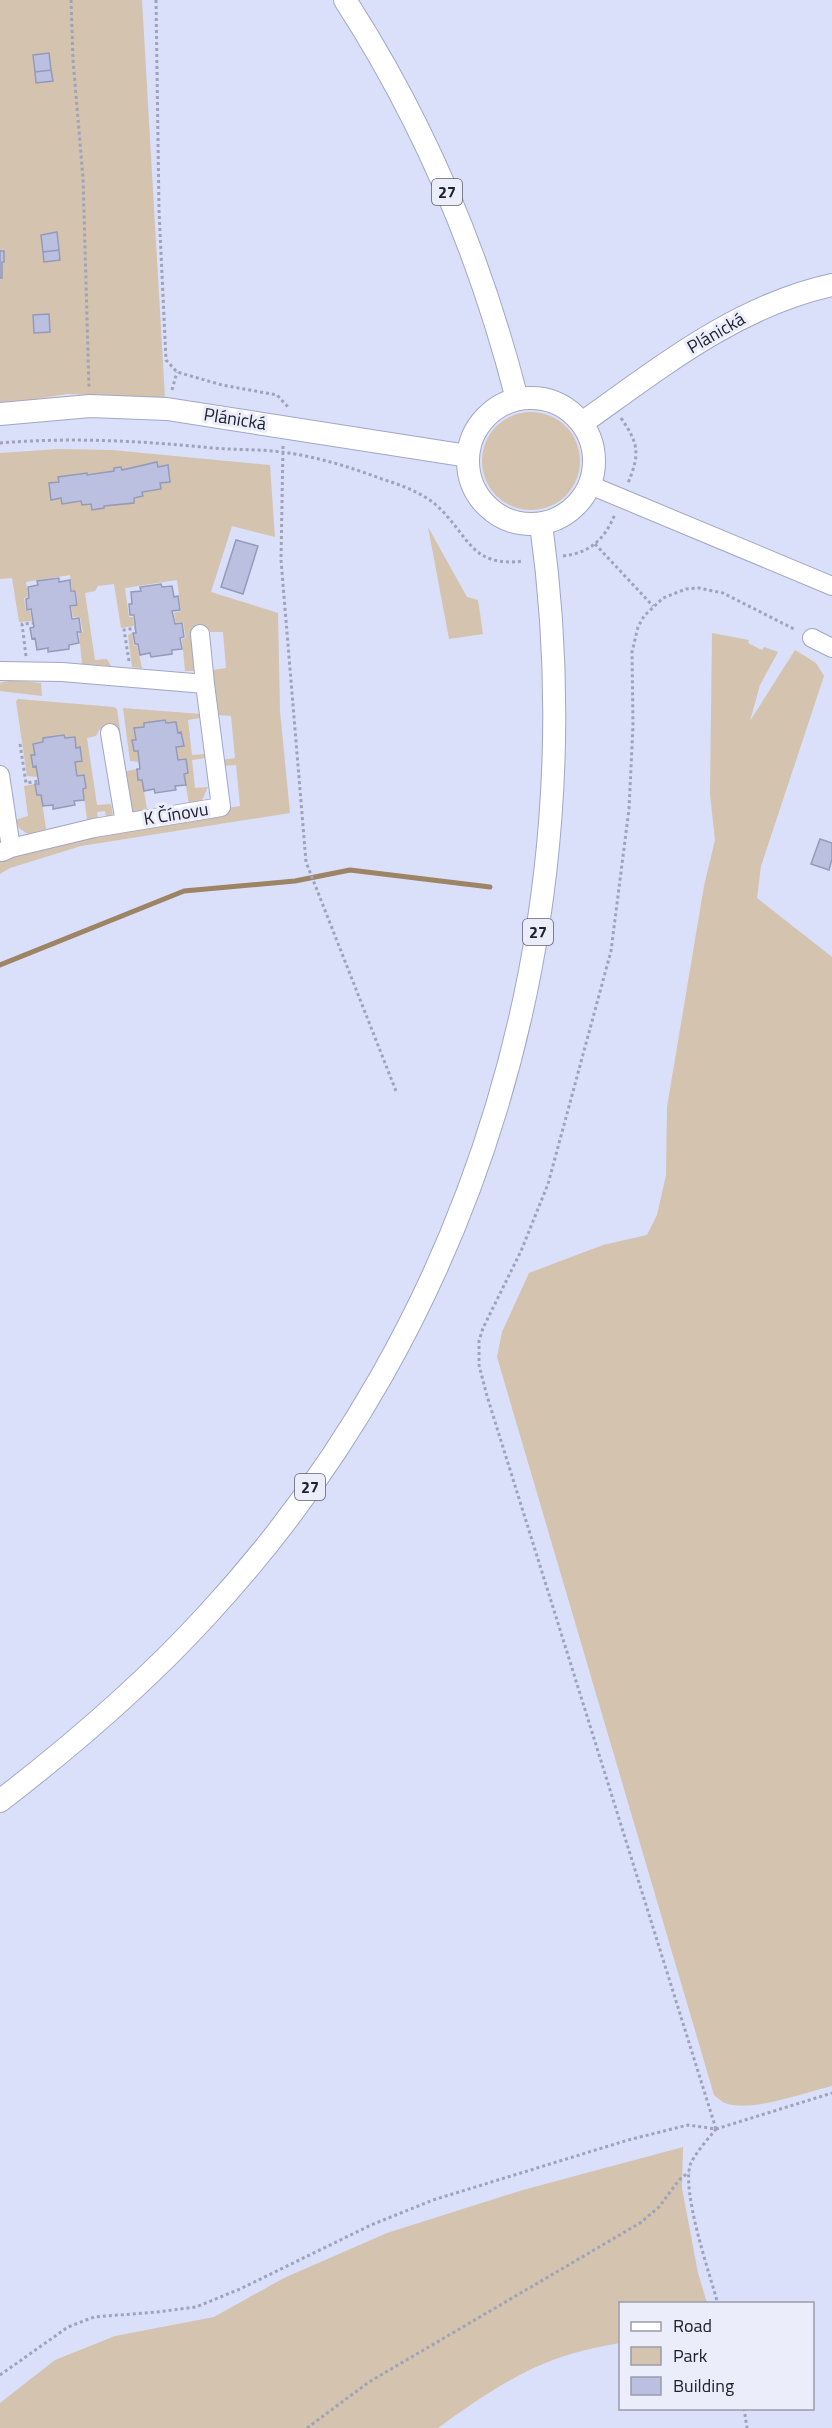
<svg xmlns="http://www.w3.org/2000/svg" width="832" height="2428" viewBox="0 0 832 2428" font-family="'Titillium Web',sans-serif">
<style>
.green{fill:#d4c3ae}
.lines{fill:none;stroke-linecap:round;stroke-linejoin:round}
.stream{stroke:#9c8465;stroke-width:5}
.building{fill:#bbc0e1;stroke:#959ab9;stroke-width:1.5}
.minor-casing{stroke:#a1a6c5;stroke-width:20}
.major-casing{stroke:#a1a6c5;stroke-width:24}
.path{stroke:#9fa3b9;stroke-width:3;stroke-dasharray:3 3;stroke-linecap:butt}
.minor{stroke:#fff;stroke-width:18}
.major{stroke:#fff;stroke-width:22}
.labels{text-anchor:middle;stroke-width:6;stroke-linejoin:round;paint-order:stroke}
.shield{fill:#ebedfb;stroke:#5d5f6c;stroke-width:1.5}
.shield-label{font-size:16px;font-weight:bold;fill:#20222e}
.street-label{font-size:18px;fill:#20222e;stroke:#ebedfb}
</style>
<rect width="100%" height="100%" fill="#dadffa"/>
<path class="green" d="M0,0H142L165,398L67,394L0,405Z
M482 461a49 49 0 1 1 98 0a49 49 0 1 1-98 0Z
M59,449L112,450L270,465L275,537L232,526L211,592L278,613L280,711L290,813L81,846L10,868L0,874V860L98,835L227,814V808L240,806L236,765L223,766L222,760L235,758L231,716L218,715L213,670L226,668L223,632H210L209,630L193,632L195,671H185L182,639L186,638L183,622L176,623L174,613L181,611L177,580L125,588L129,617H133L134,626L121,628L114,584L98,586L95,591L85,593L95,660L107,659L111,666L82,664L79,633L83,632L80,617H73L71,607L78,605L76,590H72L70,575L26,582L28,597L24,598L26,611H30L32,621L19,622L12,578L0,579V453Z
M428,527L467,597L478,600L483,634L449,639Z
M132,633L134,646L137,645L142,668L132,667L128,635Z
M712,633L749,640L748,643L762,650L764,647L778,652L760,685L750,721L795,650L816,663L824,676L761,866L757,898L832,957V2086C806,2092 750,2113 725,2103C722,2102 717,2097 714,2095L497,1357L502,1332L529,1273L603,1245L647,1235L657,1215L666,1175L667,1107L704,886L715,840L710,794Z
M10,680L41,683L42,696L0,691V683Z
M18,699L114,707L117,709L125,765L121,766L115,728L99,730L96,736L87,738L97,805L111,804L113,817H106L105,811L97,812L98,819H87L83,789L86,788L84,775L77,776L75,762L82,761L80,748H76L75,737L65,738L64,735L43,738V742L33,744L35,755L31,756L33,766H36L38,777L27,776L16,701Z
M123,708L201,714L199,718L188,720L192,755L205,754V758L192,760L195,788L208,787L202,800L189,804L184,774L178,760L176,747L184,746L181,733C175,732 167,726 165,720L144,723V727L134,728L136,740L132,741L134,751H138L139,762L130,761Z
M137,769L138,780H142L147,809L131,813L122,772Z
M35,784L41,795L46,829L28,834L19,828L15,820L28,816L24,786Z
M683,2147L682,2188L698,2273L707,2303L620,2304V2343C604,2346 587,2349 571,2354C522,2368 478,2399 438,2428H0V2403L55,2360L115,2336L214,2317L284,2278L387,2233L523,2190Z"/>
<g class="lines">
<path class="stream" d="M0,965L184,891L295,881L350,870L490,887"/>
</g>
<path class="building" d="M49,53L51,70L35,72L33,55Z
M51,70L53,81L36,83L35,72Z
M57,232L59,250L43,252L41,235Z
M59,250L60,260L44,262L43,252Z
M0,251H4V262H2V278H0Z
M49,314L50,332L34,333L33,315Z
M157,462L158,467L168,465L170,482L160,483L161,489L142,492L143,496L134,498V503L104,506V508L92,510L91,504L82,505L81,501L62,504L61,498L51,500L49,483L59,482L58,477L87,473V475L114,471V468L121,467L122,470Z
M236,540L258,546L243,594L221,587Z
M59,578V582L70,580L71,591H75L77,605L70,606L72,619L79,618L81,632H77L79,643L69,645V649L48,652V648L37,650L35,638L32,639L30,628L34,627L31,609L27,610L26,599L29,598L28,587L38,585L37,581Z
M161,584L162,587L172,586L174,597L178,596L180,610L172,611L175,624L182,623L184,637L180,638L182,649L172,650V654L151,657L150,653L140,655L138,644H135L133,633H136L134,615H130L129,604H132L131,592L141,591L140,587Z
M165,720L166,723L176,722L178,733L181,732L184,746L176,747L178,760L186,759L188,773L184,774L186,785L175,786L176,790L155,793L154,789L144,791L142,780H138L137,769H140L138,751H134L132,740H136L134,728L144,727V723Z
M64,735L65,738L75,737L76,748L80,747L82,761L75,762L77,776L84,775L86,788L83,789L84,800L74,801L75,805L53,809V805L43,806L41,795H37L35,784H39L36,766L33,767L31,755H35L33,744L43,742V738Z
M820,839L832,843V859L829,870L811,864Z"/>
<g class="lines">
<defs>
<path id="minor" d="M590,485L832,586
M812,638L832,648
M0,671L62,672L205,684L200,634
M110,733L125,823
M0,775L11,848L2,852
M11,848L94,828L221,807L205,684"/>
<path id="major" d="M345,0C424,122 481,258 517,399
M468 461a63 63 0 1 1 126 0a63 63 0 1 1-126 0Z
M0,414L90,406L167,409L468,456
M582,423C660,368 736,306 832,285
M0,1801C74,1744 144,1684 207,1615C479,1321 596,918 541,524"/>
</defs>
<use href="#minor" class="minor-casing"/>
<use href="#major" class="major-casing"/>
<path class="path" d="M71,0L73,60L83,178L89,388
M156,0L159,210L166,360L177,372L222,385L277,395L289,408
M172,390L177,372
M621,418C639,444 640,454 628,483
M0,443C72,437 142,441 213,448C236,450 259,449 281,452C315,456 350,467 382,479C401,485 420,492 435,504C470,535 469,568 524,561
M283,446L281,560L306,862L396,1091
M595,544L653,606
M563,556C590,553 605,539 615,514
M26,656L22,624L33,623
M129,661L124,630L136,628
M20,744L26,783L39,781
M716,2129L487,1396L479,1365V1341L483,1328L521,1251L548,1184L611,951L629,809L633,725L632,652L638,627L644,616L663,598L686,589L699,588L723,593L796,630
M716,2129C708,2139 697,2151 691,2163C680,2188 710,2275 718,2304
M0,2375L68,2327L94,2317L157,2312L196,2307L240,2289L371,2225L433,2200L628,2140L688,2125L716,2129L832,2093
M744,2408L747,2428
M307,2428L369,2382L640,2223L659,2207L679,2180L689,2172"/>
<use href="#minor" class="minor"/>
<use href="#major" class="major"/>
</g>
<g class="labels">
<g class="shield">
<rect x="432" y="179" width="30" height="26" rx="4.5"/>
<rect x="523" y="919" width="30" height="26" rx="4.5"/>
<rect x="295" y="1474" width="30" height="26" rx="4.5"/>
</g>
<g class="shield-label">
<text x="447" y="198">27</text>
<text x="538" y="938">27</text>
<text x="310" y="1493">27</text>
</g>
<g class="street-label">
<text transform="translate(716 333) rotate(-30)" y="6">Plánická</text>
<text transform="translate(235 419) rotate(9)" y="6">Plánická</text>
<text transform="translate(176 814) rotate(-9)" y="6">K Čínovu</text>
</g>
</g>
<rect x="619" y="2302" width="195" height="108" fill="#ebedfb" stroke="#9a9ca9" stroke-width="1.5"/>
<rect x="631" y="2322" width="30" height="9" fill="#ffffff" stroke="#9a9ca9" stroke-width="1.5"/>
<text x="673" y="2332" font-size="18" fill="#20222e">Road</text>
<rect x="631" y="2347" width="30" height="18" fill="#d4c3ae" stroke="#9a9ca9" stroke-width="1.5"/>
<text x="673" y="2362" font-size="18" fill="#20222e">Park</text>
<rect x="631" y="2377" width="30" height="18" fill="#bbc0e1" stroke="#9a9ca9" stroke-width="1.5"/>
<text x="673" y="2392" font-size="18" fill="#20222e">Building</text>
</svg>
